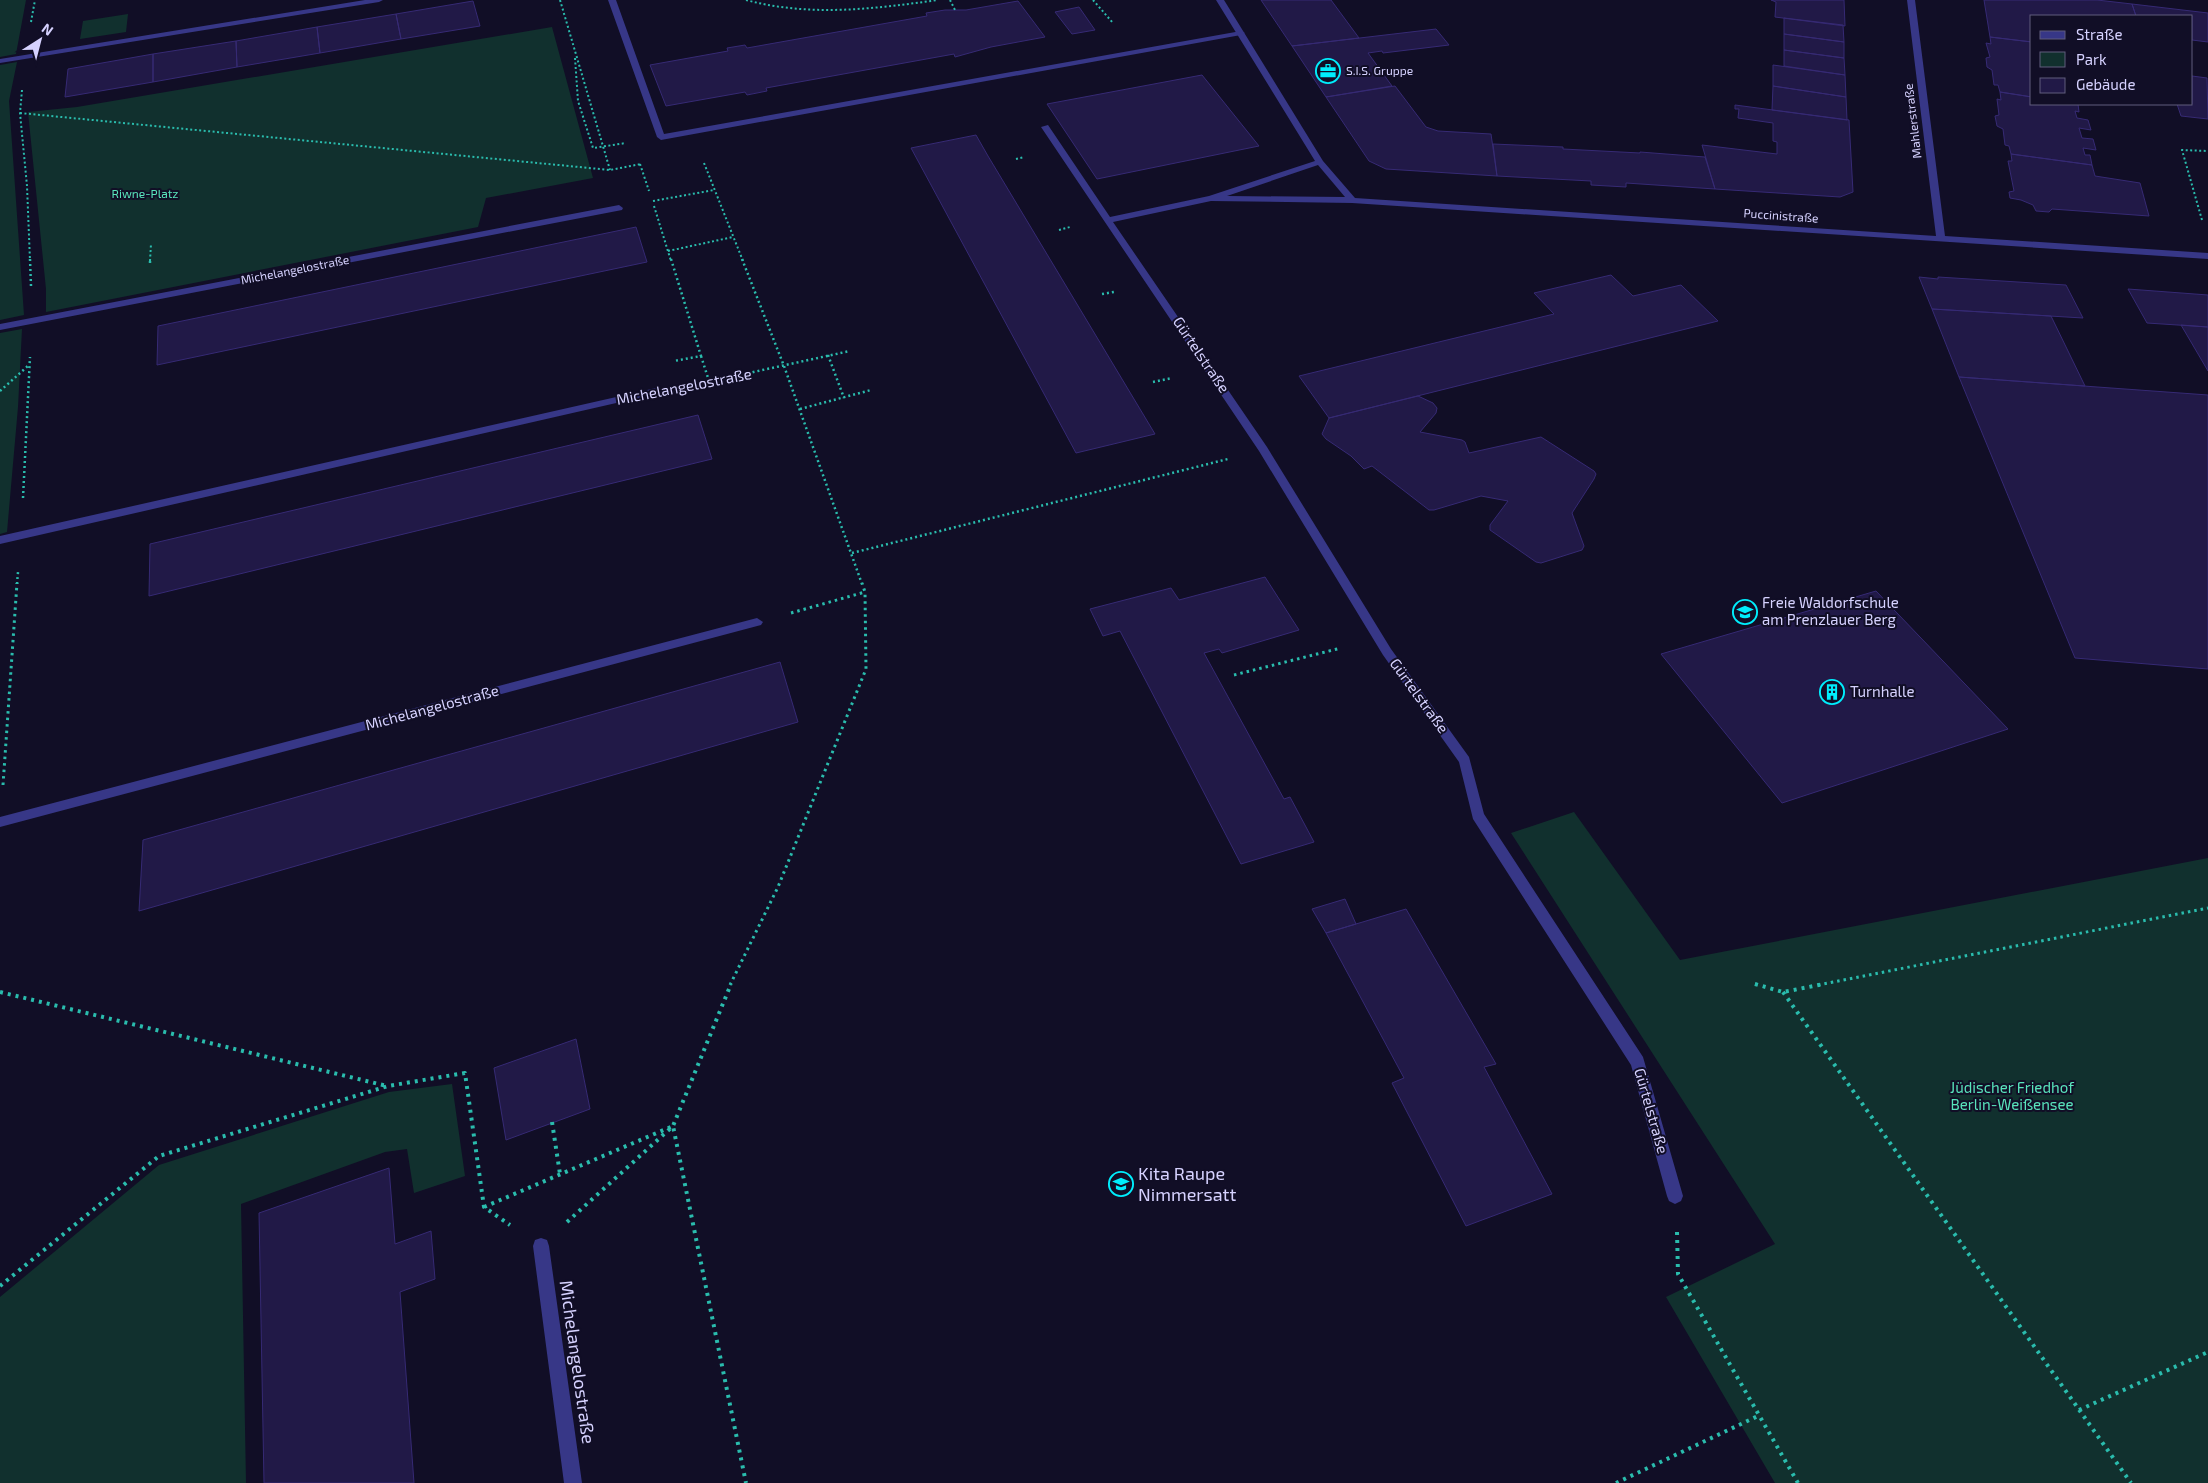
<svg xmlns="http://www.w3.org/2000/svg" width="2208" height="1483" viewBox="0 0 2208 1483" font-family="'Exo 2',sans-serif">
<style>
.green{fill:#11302e}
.building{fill:#211947;stroke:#362a74}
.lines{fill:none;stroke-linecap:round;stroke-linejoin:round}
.path-far3{stroke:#2abcad;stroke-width:2;stroke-dasharray:2 2.5;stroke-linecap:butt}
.path-far2{stroke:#2abcad;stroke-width:2.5;stroke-dasharray:2 3;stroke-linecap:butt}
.path-far1{stroke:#2abcad;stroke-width:3;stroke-dasharray:2.5 4;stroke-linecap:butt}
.path{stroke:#2abcad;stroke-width:4;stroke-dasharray:3 5;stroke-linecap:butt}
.lane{fill:#373787;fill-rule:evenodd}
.street{fill:#373787;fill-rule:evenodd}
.labels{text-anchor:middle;stroke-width:4;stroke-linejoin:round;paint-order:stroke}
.far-poi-label{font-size:12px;fill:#d6d2ff;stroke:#110e26;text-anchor:start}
.far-street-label{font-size:12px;fill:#d6d2ff;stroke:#110e26}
.far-park-label{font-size:12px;fill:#59e4bc;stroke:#110e26}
.street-label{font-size:15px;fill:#d6d2ff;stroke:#110e26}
.poi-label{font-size:15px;fill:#d6d2ff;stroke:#110e26;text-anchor:start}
.park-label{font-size:15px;fill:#59e4bc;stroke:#110e26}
.near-poi-label{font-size:18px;fill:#d6d2ff;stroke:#110e26;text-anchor:start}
.near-street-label{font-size:18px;fill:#d6d2ff;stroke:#110e26}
</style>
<rect width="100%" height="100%" fill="#110e26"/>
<path class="green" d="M0,0H26L16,54L0,57Z
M128,14L126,32L80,39L83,21Z
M552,27L593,178L486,198L478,227L46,312V289L28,112L77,107Z
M17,62L9,101L24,315L0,320V65Z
M22,329L18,407L7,532L0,534V333Z
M1574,812L1680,960L2208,858V1483H1775L1666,1297L1775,1244L1511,833Z
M452,1084L465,1176L414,1193L407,1149L385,1152L241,1204L246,1483H0V1297L159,1165L389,1092Z"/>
<path class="building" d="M1261,0H1331L1359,38L1292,46Z
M1771,0H1844L1845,26L1775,17L1776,2Z
M1984,0H2097L2132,4L2136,16H2032V42L1990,37Z
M473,1L480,26L401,39L396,14Z
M1018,1L1045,37L991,47L955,57L954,54L766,88L767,91L747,95L745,92L666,106L650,65L728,51L727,48L745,45L747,48L927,16L926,13L945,10H966Z
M2132,4L2208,13V42L2192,40V16H2136Z
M1079,7L1095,30L1072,34L1055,12Z
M396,14L401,39L320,53L317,27Z
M1784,18L1843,25L1844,42L1784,34Z
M317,27L320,53L237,67L236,41Z
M1436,29L1449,45L1383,53L1382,51L1368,53L1392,86L1326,97L1292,46Z
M1784,34L1844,42V58L1784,50Z
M1990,37L2032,42V97L2000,92L1998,85H1994L1992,70L1987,67L1986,58L1990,57L1986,43L1991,44Z
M236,41L237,67L153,82V54Z
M1784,50L1844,58L1845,75L1784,66Z
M153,54V82L65,97L68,69Z
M1773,65L1845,75L1846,97L1773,86Z
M1202,75L1259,146L1097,179L1047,104Z
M2192,76L2207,78L2208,119L2181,116L2177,104H2192Z
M1395,86L1426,127L1438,131L1491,134L1497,176L1386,169L1369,161L1326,97Z
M1773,86L1846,97L1847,120L1772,110Z
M2000,92L2032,97V104H2078L2079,112L2075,111L2077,118L2088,120L2091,130L2079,128L2082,138L2093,139L2096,150L2083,148L2085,155H2090L2092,165L2011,154L2009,146L2005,145L2003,129L1997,126L1995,116L1999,115L1997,99L2001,100Z
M1735,105L1849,120L1853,192L1840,197L1715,189L1702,145L1777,154V142L1773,141V123L1738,118L1739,109H1735Z
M976,135L988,156L1155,434L1076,453L911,148Z
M1493,144L1563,147V149L1640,153V152L1705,157L1715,189L1626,183V187L1591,185V181L1497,176Z
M2011,154L2092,165L2095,176L2140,183L2149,216L2052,209L2049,212L2036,211L2033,205L2021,200L2010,198L2009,192L2014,191L2008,161H2012Z
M636,227L647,262L157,365L158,326Z
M1611,275L1633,296L1681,285L1718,321L1329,418L1299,376L1554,314L1534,293Z
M1919,277L1938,279V277L2066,285L2083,318L1932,309Z
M2128,289L2208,295V327L2147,323Z
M1932,309L2051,316L2085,386L1959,377Z
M2181,325L2208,327V371L2191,342Z
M1959,377L2208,395V669L2075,658Z
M1418,396L1433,403L1437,408L1436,413L1420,432L1462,440L1465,442L1469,453L1541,437L1594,471L1596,474L1594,479L1572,513L1584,546L1582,550L1541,563L1536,562L1490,530V525L1508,501L1481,496L1434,510H1429L1372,466L1364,469L1351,456L1326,439L1322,434L1329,418Z
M698,415L712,459L149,596L150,544Z
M1265,577L1299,630L1222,653L1219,649L1204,653L1284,799L1290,797L1314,842L1241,864L1120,631L1103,636L1090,609L1171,588L1179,600Z
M1876,591L2008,729L1782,803L1661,654Z
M780,662L798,722L139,911L143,840Z
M1345,899L1356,924L1326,933L1312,909Z
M1406,909L1496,1064L1484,1067L1552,1194L1466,1226L1392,1083L1404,1078L1326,933Z
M576,1039L590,1109L506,1140L494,1068Z
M389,1168L395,1244L431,1231L435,1279L400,1292L414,1483H264L259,1213Z"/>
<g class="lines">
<path class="path-far3" d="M560,0L610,170
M746,0C810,17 873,9 938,0
M950,0L955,10
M1093,0L1113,23
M31,22L35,0
M575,58L578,101L593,148L626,143
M22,90L20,113L27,186L30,261
M20,113L610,170L641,164
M1016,159L1024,157
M704,163L743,261
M640,164L649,191
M653,201L714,190
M654,206L671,261
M2202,220L2182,150L2208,151
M1059,230L1070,227
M668,251L733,237
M150,261L151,244"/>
<path class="path-far2" d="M30,259L31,286
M671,259L701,356L674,361
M742,259L784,366L862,584
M150,263V259
M1102,294L1114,292
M828,355L844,398
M701,356L709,381
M1153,382L1172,378
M689,386L850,351
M0,391L29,365
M800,409L871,390
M23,498L30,357
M852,553L1228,459
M17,584L18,572"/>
<path class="path-far1" d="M791,613L865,592
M1234,675L1341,648
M3,785L17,583
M1755,984L1759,985
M730,985L778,887L866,669L865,592L862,583
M1818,985L2208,908"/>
<path class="path" d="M1755,984L1783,992L1824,984
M0,992L387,1086
M1783,992L2131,1483
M552,1122L560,1174
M484,1207L673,1126L746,1483
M567,1222L673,1126L731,984
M1677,1232L1678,1274L1798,1483
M0,1286L159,1156L388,1086L465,1073L484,1207L510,1225
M2079,1410L2208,1352
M1616,1483L1758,1416"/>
<path class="lane" d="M365,0H383L379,2L0,63V59Z
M608,0H616L664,134L1241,31L1245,33L1241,35L661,140L657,137Z
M619,205L623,208L622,210L0,330V324Z
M656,388L660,389V393L0,544V536Z
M757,618L763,622L761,625L0,827V817Z"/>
<path class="street" d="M1216,0H1224L1323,161L1355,198L1936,236L1907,0H1915L1945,236L2208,253V259L1352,203L1211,201L1113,222L1267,447L1391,649L1469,757L1484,814L1643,1057L1683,1196L1681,1201L1675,1204L1669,1201L1667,1196L1631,1065L1473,819L1459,762L1383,655L1259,451L1041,127L1048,125L1110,217L1209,196L1315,161ZM1318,165L1345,197L1227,196Z
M541,1238L547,1240L549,1246L582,1483H564L533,1246L535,1240Z"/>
</g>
<defs>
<symbol id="office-ring" viewBox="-11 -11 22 22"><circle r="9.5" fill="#110e26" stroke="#00eefd" stroke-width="1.5"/><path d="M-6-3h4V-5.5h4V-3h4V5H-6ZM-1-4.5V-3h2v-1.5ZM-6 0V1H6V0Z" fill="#00eefd"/></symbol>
<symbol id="school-ring" viewBox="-11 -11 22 22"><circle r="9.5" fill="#110e26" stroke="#00eefd" stroke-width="1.5"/><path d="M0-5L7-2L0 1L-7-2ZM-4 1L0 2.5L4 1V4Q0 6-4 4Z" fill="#00eefd"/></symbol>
<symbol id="building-ring" viewBox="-11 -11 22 22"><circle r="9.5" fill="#110e26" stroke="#00eefd" stroke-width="1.5"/><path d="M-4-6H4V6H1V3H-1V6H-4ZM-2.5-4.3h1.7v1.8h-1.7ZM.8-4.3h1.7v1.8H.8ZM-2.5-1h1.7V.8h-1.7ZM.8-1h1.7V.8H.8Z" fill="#00eefd"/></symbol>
</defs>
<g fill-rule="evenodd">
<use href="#office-ring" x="1314" y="57" width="28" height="28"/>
<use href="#school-ring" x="1731" y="598" width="28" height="28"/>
<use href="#building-ring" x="1818" y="678" width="28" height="28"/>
<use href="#school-ring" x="1107" y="1170" width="28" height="28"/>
</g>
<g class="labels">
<g class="far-poi-label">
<text x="1346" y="75">S.I.S. Gruppe</text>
</g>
<g class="far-street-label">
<text transform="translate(1913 121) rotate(-97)" y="4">Mahlerstraße</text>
<text transform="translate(1781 216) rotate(4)" y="4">Puccinistraße</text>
<text transform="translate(295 270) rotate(-11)" y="4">Michelangelostraße</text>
</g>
<g class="far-park-label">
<text x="145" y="198">Riwne-Platz</text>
</g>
<g class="street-label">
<text transform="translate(1201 355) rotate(56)" y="5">Gürtelstraße</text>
<text transform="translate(684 387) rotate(-11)" y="5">Michelangelostraße</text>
<text transform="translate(1419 696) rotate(54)" y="5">Gürtelstraße</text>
<text transform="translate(432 708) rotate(-15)" y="5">Michelangelostraße</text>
<text transform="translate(1651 1111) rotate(74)" y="5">Gürtelstraße</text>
</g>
<g class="poi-label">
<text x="1762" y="608">Freie Waldorfschule<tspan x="1762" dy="17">am Prenzlauer Berg</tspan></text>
<text x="1850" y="697">Turnhalle</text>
</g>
<g class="park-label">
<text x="2012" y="1093">Jüdischer Friedhof<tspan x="2012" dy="17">Berlin-Weißensee</tspan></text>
</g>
<g class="near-poi-label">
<text x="1138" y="1180">Kita Raupe<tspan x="1138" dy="21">Nimmersatt</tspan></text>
</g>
<g class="near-street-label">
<text transform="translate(577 1362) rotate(82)" y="6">Michelangelostraße</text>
</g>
</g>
<rect x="2030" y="15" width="162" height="90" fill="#110e26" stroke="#605c7d"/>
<rect x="2040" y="31" width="25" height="8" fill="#373787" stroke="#605c7d"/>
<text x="2076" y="40" font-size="15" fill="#d6d2ff">Straße</text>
<rect x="2040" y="52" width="25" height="15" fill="#11302e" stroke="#605c7d"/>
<text x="2076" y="65" font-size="15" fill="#d6d2ff">Park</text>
<rect x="2040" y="78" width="25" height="15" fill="#211947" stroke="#605c7d"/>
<text x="2076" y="90" font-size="15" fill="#d6d2ff">Gebäude</text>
<g transform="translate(40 40) rotate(36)" stroke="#110e26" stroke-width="4" paint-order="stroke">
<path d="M0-4L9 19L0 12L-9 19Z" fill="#d6d2ff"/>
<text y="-8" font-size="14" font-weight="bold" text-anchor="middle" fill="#d6d2ff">N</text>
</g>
</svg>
